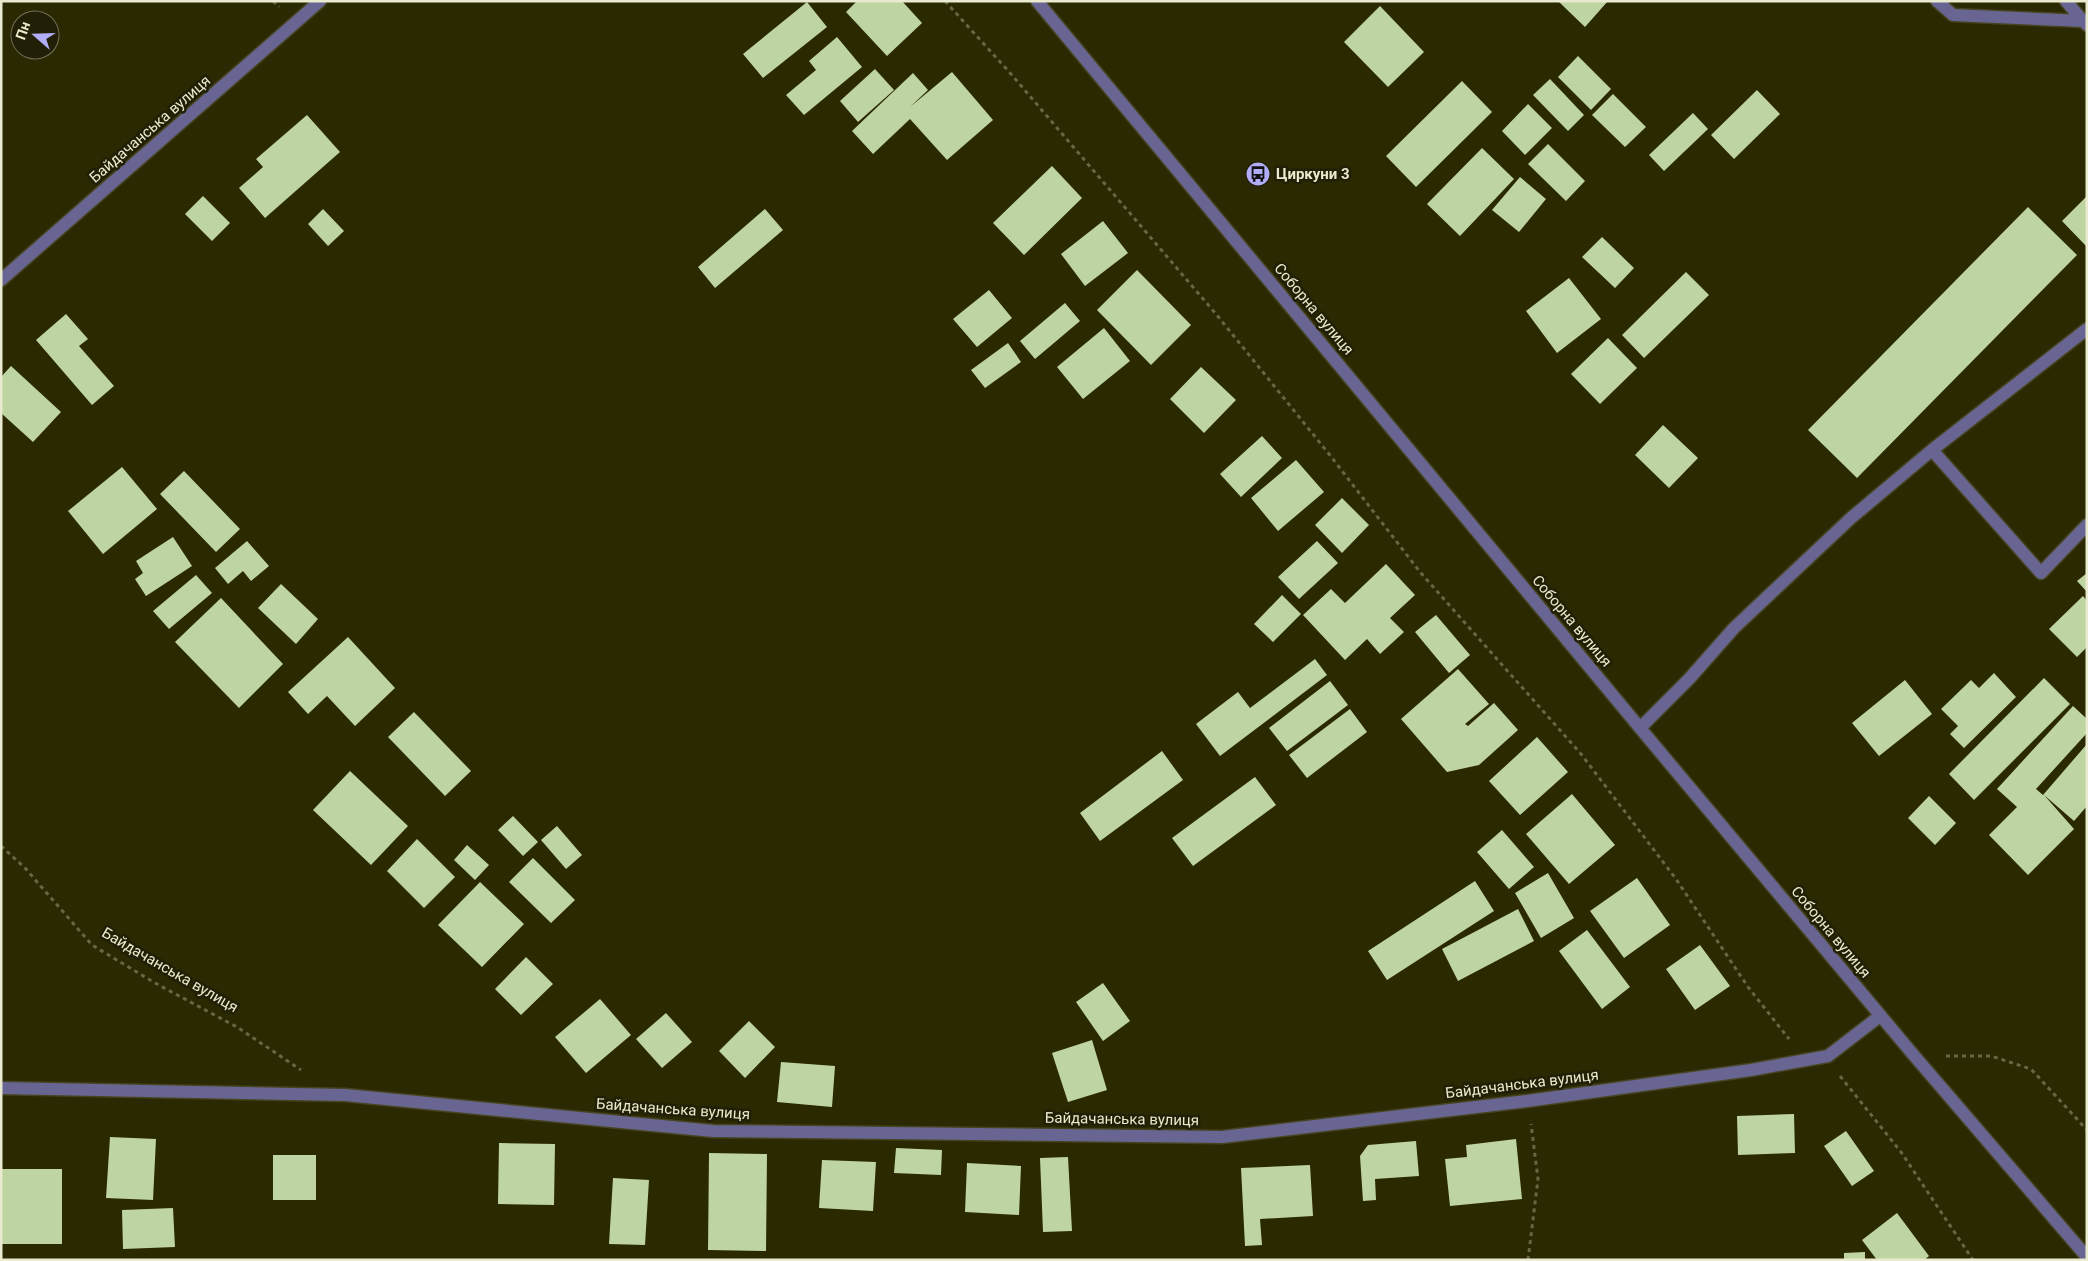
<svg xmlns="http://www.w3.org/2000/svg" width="2088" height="1261" viewBox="0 0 2088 1261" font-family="Roboto,sans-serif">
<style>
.building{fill:#bfd4a3}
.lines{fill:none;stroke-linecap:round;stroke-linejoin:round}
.service-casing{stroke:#46441f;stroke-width:15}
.minor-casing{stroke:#46441f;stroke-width:15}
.tertiary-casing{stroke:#46441f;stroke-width:15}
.path{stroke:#686643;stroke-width:3;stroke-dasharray:4 4;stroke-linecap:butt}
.service{stroke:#686593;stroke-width:12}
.minor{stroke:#686593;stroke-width:12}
.tertiary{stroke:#686593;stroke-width:12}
.labels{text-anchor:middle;stroke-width:5;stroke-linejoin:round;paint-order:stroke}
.street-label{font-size:15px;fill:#eaeacf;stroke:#211f05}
.poi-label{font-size:15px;font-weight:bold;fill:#eaeacf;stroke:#211f05;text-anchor:start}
</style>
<rect width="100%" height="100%" fill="#2b2902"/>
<path class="building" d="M857,1H902L922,23L887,56L846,12Z
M1558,1H1608L1585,27Z
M807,2L827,27L763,78L743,54Z
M1380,6L1424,52L1388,87L1344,42Z
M837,37L862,67L804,115L786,95L816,70L809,61Z
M1578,56L1611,89L1591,110L1558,77Z
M875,69L894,90L858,122L840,101Z
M952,72L993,120L947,160L910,119L873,154L852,131L913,73L928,90L910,107Z
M1550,79L1584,115L1568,131L1533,95Z
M1462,81L1492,112L1416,187L1386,156Z
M1757,90L1780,114L1734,159L1711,135Z
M1613,94L1646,127L1625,147L1592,115Z
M1528,104L1552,128L1525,155L1502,131Z
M1693,113L1708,129L1664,171L1649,155Z
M307,115L340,152L265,218L239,188L263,167L256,159Z
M1548,144L1585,181L1566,201L1528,164Z
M1482,148L1514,179L1460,236L1427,204Z
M1052,166L1082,198L1024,255L993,223Z
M1520,177L1546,199L1519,232L1492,210Z
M203,196L230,223L212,241L185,214Z
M2087,196V247L2062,221Z
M2028,207L2077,255L1857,478L1808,430Z
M323,209L344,231L328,246L308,224Z
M765,209L783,230L715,288L698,267Z
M1103,221L1128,253L1085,286L1061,254Z
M1602,237L1634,268L1615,288L1582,257Z
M1137,270L1191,325L1151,365L1097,310Z
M1686,272L1709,295L1644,358L1622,335Z
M1569,278L1601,319L1557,353L1526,311Z
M989,290L1012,318L977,347L953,319Z
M1065,303L1080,321L1035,359L1020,341Z
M66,314L88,339L79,346L114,386L92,405L36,340Z
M1104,328L1130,361L1083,399L1057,367Z
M1608,338L1637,368L1600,404L1571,374Z
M1008,343L1021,362L985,388L971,370Z
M11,366L61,412L33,442L1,413V377Z
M1201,367L1236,400L1204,433L1170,399Z
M1663,425L1698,458L1669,488L1635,455Z
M1262,436L1282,458L1241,497L1220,474Z
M1296,460L1324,492L1278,531L1251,498Z
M122,467L157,509L103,554L68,511Z
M184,471L240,529L216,552L160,494Z
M1342,498L1369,525L1342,553L1315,525Z
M173,537L192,566L146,596L135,579L143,573L136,561Z
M247,541L269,566L251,581L243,571L228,584L215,568Z
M1317,541L1338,563L1299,599L1278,577Z
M1386,564L1415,595L1390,618L1404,632L1380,654L1367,639L1345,660L1303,615L1331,589L1345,603Z
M2087,573V592L2077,581Z
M196,575L212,593L169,629L153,611Z
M281,584L318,619L296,644L258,608Z
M1282,595L1301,614L1273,642L1254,624Z
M2083,596L2087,601V647L2077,657L2049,629Z
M221,598L283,664L239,708L175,642Z
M1436,615L1470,655L1449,673L1415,632Z
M348,637L395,688L355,726L327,696L308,714L288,692Z
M1315,659L1327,675L1220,756L1196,724L1238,692L1250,708Z
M1458,669L1489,704L1465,724L1468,726L1494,703L1518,730L1479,765L1447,772L1401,719Z
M1994,673L2016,697L1964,748L1950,734L1958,726L1941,709L1971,680L1979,688Z
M2044,678L2070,704L1974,800L1949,774Z
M1905,680L1932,714L1879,756L1852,723Z
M1330,681L1348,705L1287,751L1269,728Z
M2073,706L2087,719V733L2036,789L2043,795L2087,744V806L2074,821L2044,795L2074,829L2028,875L1989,835L2017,807L1997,789Z
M1350,709L1367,732L1307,778L1289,755Z
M414,712L471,771L445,796L388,737Z
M1537,737L1568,772L1520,815L1489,781Z
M1162,751L1183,780L1100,841L1080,813Z
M350,771L408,826L371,865L313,810Z
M1255,777L1276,805L1193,866L1172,838Z
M1572,794L1615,845L1569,884L1526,834Z
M1929,796L1956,823L1935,845L1908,818Z
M513,816L538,842L523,856L498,830Z
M557,826L582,855L566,869L541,840Z
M1502,830L1534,867L1509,889L1477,852Z
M417,839L455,877L424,908L387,871Z
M467,845L489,865L475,880L454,860Z
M533,858L575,900L551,923L509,882Z
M1548,873L1574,918L1541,938L1515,893Z
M1637,878L1670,925L1624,958L1590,911Z
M1475,881L1494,911L1387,980L1368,951Z
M480,882L524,924L482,967L438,925Z
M1518,909L1534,941L1458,981L1442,949Z
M1587,930L1630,987L1602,1009L1559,951Z
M1700,945L1730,986L1695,1010L1666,969Z
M526,957L553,984L521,1015L495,989Z
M1103,983L1130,1021L1103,1041L1076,1002Z
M600,999L631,1035L586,1073L555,1037Z
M666,1013L692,1042L662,1068L636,1039Z
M749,1021L775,1047L745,1078L719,1051Z
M1092,1040L1107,1090L1068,1102L1052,1053Z
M781,1062L835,1066L832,1107L777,1102Z
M1794,1114L1795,1153L1738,1155L1737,1116Z
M1846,1131L1874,1171L1852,1186L1824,1146Z
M110,1137L156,1139L153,1200L106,1198Z
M1516,1139L1522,1199L1450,1206L1445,1159L1467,1157L1466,1145Z
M1416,1141L1419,1176L1375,1179L1376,1200L1363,1201L1360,1156L1368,1145Z
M499,1143L555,1144L554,1205L498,1204Z
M896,1148L942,1150L941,1175L894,1173Z
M709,1153L767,1154L766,1251L708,1250Z
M273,1155H316V1200H273Z
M1068,1157L1072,1231L1043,1232L1040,1158Z
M822,1160L876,1162L873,1211L819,1208Z
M967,1163L1021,1166L1019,1215L965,1212Z
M1310,1165L1313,1216L1260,1219L1262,1245L1245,1246L1241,1168Z
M1,1169H62V1244H1Z
M613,1178L649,1180L645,1245L609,1244Z
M173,1208L175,1247L123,1249L122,1210Z
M1897,1213L1929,1256L1924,1260H1877L1862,1240Z
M1865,1252V1260H1844V1253Z"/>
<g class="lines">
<defs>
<path id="service" d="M1937,1L1953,15L2083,21L2087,25
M2066,1L2083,21
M1932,450L2041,573L2087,525
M1640,728L1689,679L1734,628L1851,518L1932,450L2087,329"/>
<path id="minor" d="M1,280L320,1
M1,1088L345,1095L713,1131L1222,1137L1527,1101L1751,1070L1828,1056L1880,1016"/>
<path id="tertiary" d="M1037,1L1640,728L1911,1052L2087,1257"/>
</defs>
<use href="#service" class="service-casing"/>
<use href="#minor" class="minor-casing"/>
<use href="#tertiary" class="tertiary-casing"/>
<path class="path" d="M273,1L279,7
M945,1L1011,74L1216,314L1329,454L1420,572L1581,754L1676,879L1748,987L1789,1039
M1,846L25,868L92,945L155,983L237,1027L301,1070
M1946,1056H1991L2031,1069L2087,1130
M1840,1076L1901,1152L1973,1260
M1528,1260L1538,1179L1531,1124"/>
<use href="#service" class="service"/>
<use href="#minor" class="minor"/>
<use href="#tertiary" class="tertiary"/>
</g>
<defs>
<symbol id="bus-disc" viewBox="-11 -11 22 22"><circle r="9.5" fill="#b2adf9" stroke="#211f05"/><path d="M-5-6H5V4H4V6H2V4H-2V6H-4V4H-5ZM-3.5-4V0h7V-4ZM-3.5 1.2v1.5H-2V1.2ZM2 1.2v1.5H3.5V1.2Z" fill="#111"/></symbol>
</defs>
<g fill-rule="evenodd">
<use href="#bus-disc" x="1244" y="160" width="28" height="28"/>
</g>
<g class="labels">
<g class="street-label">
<text transform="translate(150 129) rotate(-41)" y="5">Байдачанська вулиця</text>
<text transform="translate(1314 309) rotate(50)" y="5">Соборна вулиця</text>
<text transform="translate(1572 621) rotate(50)" y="5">Соборна вулиця</text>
<text transform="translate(1831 932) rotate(50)" y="5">Соборна вулиця</text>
<text transform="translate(170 970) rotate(30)" y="5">Байдачанська вулиця</text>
<text transform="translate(1522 1084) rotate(-7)" y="5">Байдачанська вулиця</text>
<text transform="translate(673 1109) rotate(4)" y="5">Байдачанська вулиця</text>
<text transform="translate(1122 1119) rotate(1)" y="5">Байдачанська вулиця</text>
</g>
<g class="poi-label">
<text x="1276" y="179">Циркуни 3</text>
</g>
</g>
<rect width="2088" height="1261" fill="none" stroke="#eaeacf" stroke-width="5"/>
<g transform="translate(35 35) rotate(290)"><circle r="24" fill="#211f05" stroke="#717056"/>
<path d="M0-4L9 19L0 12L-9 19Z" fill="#b2adf9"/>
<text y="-8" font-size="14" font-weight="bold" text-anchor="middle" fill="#eaeacf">Пн</text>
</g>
</svg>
